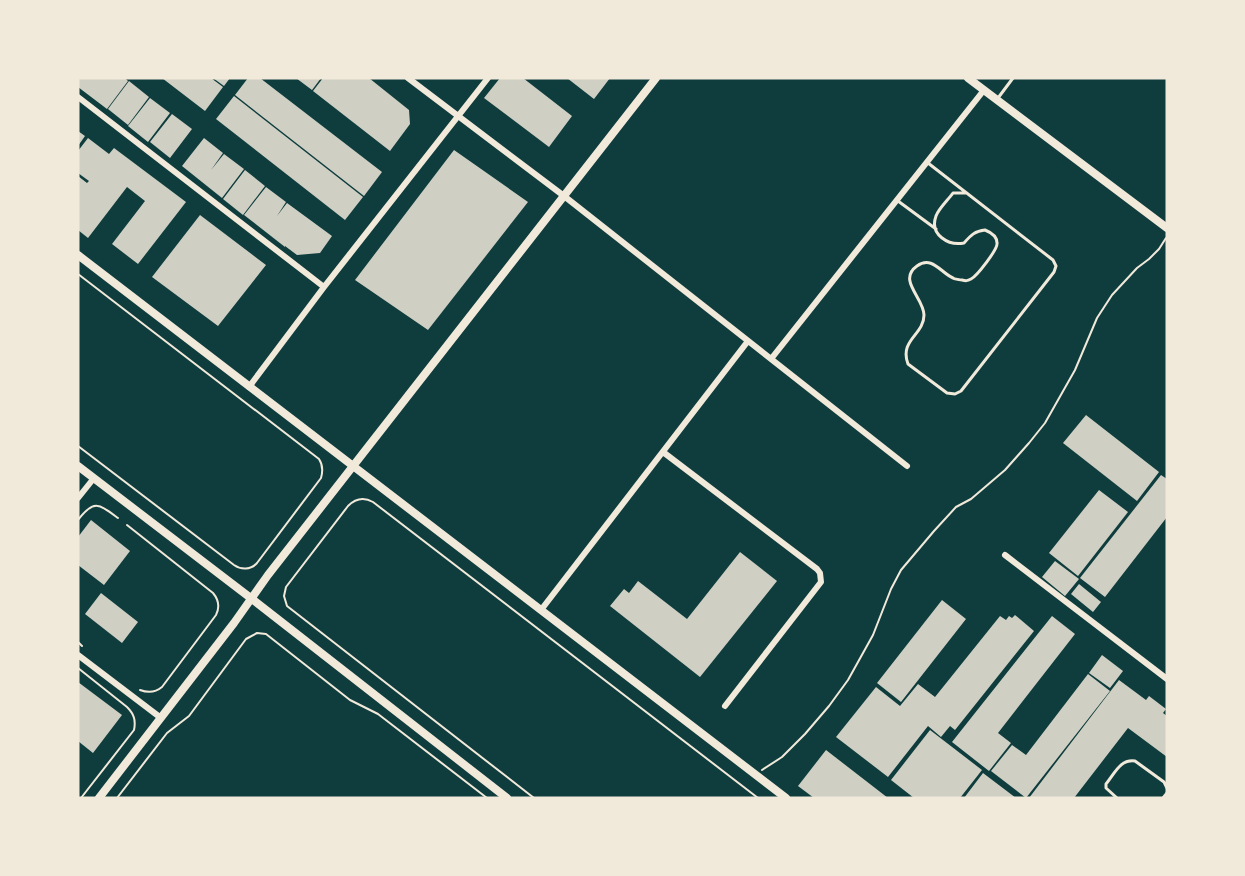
<svg xmlns="http://www.w3.org/2000/svg" width="1245" height="876" viewBox="0 0 1245 876" font-family="'Golos Text',sans-serif">
<style>
.building{fill:#cfcfc3}
.lines{fill:none;stroke-linecap:round;stroke-linejoin:round}
.path{stroke:#f1e9da;stroke-width:2}
.service{stroke:#f1e9da;stroke-width:3}
.minor{stroke:#f1e9da;stroke-width:6}
.tertiary{stroke:#f1e9da;stroke-width:8}
</style>
<rect width="100%" height="100%" fill="#0f3d3e"/>
<path class="building" d="M78,78H125L128,81L107,109L78,87Z
M162,78H211L223,87L205,111Z
M213,78H230L224,86Z
M248,78H260L382,172L364,196L235,95Z
M296,78H321L312,90Z
M323,78H369L409,110L410,124L390,151L313,91Z
M500,78H523L572,116L549,147L484,98Z
M567,78H610L594,99Z
M129,81L149,97L128,125L108,109Z
M234,96L363,197L345,220L216,119Z
M150,98L170,113L148,142L128,126Z
M172,114L192,129L170,158L150,142Z
M78,131L85,136L78,146Z
M88,138L109,154L114,148L186,202L138,264L112,244L145,201L127,187L88,238L78,230V176L87,183L89,181L78,173V151Z
M204,138L223,153L211,170L224,154L244,169L222,198L182,166Z
M454,150L528,202L428,330L355,280Z
M245,170L265,186L243,215L223,199Z
M266,187L286,202L277,216L287,203L332,236L320,253L297,255L285,246V247L244,215Z
M200,215L266,265L218,326L152,277Z
M1086,415L1159,472L1137,501L1063,443Z
M1161,475L1167,479V517L1105,597L1080,578Z
M1099,490L1128,512L1078,576L1049,553Z
M91,520L130,551L104,585L78,565V537Z
M740,552L777,581L700,677L610,606L624,589L629,593L638,581L687,619Z
M1055,561L1079,579L1065,596L1042,577Z
M1079,584L1101,602L1093,612L1071,594Z
M101,593L138,622L122,643L85,614Z
M942,600L966,619L901,702L877,683Z
M1015,615L1034,631L955,730L950,726L941,737L928,726L888,777L836,737L876,687L900,706L918,684L935,697L1000,616L1006,620L1009,616L1012,618Z
M1052,616L1075,634L998,733L1011,743L989,771L952,742Z
M1102,655L1123,671L1110,688L1089,673Z
M1088,674L1110,691L1026,798L991,771L1012,745L1026,755Z
M1119,680L1146,700L1149,696L1166,709L1163,713L1167,716V757L1128,728L1074,798H1029Z
M78,682L122,715L93,753L78,741Z
M930,730L982,770L960,798H914L891,780Z
M826,750L888,798H814L798,786Z
M983,773L1016,798H964Z"/>
<g class="lines">
<path class="path" d="M78,274L319,459C323,465 323,471 321,478L257,563C251,570 241,570 234,565L78,446
M78,520C94,499 99,504 118,518
M127,525L213,593C218,599 220,607 216,615L162,687C156,692 148,693 140,690
M78,642L82,646
M78,668L127,707C134,714 136,720 134,730L81,798
M762,770L782,757L805,734L829,706L848,680L873,635L891,589L901,570L934,531L956,507L971,499L1005,470L1029,443L1045,423L1075,370L1097,318L1112,295L1137,268L1149,259L1159,249L1166,238
M117,798L167,733L189,716L246,639L257,633L266,634L350,700L378,714L487,798
M534,798L287,606L284,596L286,587L348,506C355,499 364,497 373,502L758,798"/>
<path class="service" d="M998,98L1013,78
M928,163L1053,260L1056,266L1054,272L961,391L955,394L947,393L908,364C899,340 924,335 924,315C924,298 897,280 917,266C932,255 941,273 953,278C954,279 961,280 962,280C966,281 967,281 971,279C977,276 998,249 997,243C997,236 990,232 985,230C975,231 971,235 964,243C949,246 929,235 936,216C939,208 948,200 953,193H967
M898,201L936,229
M1117,798L1106,788V784C1115,773 1120,759 1135,761L1164,782L1167,788
M1163,798L1167,793"/>
<path class="minor" d="M408,78L564,196L907,466
M78,97L324,287
M771,359L984,90
M249,387L324,287L488,78
M663,452L817,569L820,573L821,582L725,706
M78,498L94,478
M1005,555L1167,679
M541,610L748,341
M78,655L161,718"/>
<path class="tertiary" d="M968,78L1167,228
M78,255L786,798
M78,466L252,599L507,798
M99,798L234,623L268,575L656,78"/>
</g>
<rect width="1245" height="876" fill="none" stroke="#f1e9da" stroke-width="159"/>
</svg>
